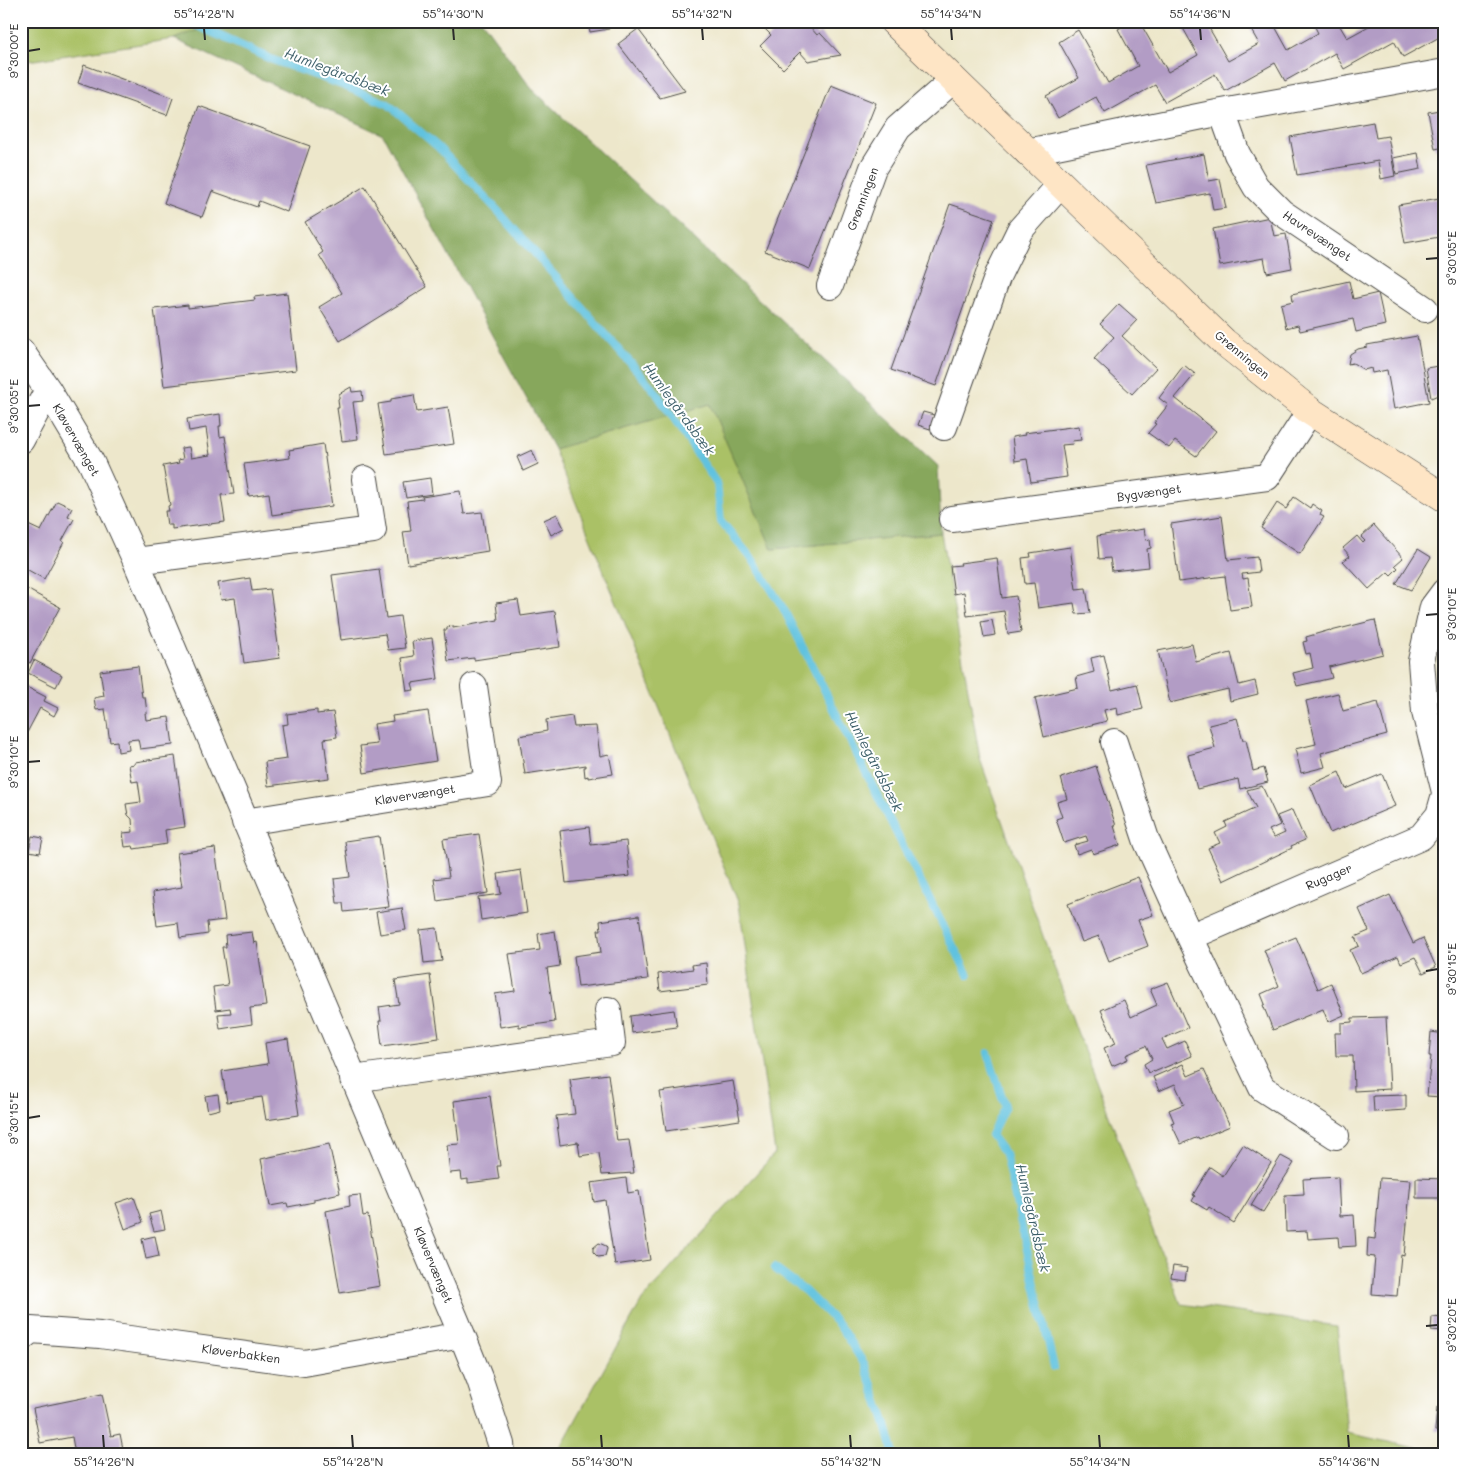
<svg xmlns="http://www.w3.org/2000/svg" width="1466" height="1475" viewBox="0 0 1466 1475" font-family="Mali,sans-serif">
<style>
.green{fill:#aac166;stroke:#6a7648}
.forest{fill:#87a75b;stroke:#596943}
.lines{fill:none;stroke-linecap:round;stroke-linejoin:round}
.stream{stroke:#61c2df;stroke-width:8}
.building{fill:#b29cc5}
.street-casing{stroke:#484743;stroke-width:28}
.secondary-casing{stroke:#484743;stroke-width:29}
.street{stroke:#fff;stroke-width:26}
.secondary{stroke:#fee5c5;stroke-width:28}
.ticks{fill:none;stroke:#2b2b2b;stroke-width:2}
.labels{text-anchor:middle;stroke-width:4;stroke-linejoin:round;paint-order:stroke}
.street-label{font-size:12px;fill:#2b2b2b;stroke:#fff}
.water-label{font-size:14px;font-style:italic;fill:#3e606a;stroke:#fff}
.neatline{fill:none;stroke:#2b2b2b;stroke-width:2}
.ticks-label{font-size:12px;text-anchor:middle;fill:#2b2b2b}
</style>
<rect width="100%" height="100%" fill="#fff"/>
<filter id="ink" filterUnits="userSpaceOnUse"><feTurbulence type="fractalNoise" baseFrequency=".02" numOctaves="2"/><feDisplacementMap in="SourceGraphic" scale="10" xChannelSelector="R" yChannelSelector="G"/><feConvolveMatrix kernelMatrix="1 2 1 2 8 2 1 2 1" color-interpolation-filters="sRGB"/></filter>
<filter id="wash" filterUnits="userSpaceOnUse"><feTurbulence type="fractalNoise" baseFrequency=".0096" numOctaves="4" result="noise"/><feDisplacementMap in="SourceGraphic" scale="20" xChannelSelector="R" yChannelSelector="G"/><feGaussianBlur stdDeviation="1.12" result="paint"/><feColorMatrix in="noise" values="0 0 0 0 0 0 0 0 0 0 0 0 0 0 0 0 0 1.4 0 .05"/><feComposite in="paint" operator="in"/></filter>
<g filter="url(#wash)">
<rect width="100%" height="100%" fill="#ede7cb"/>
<path class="green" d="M21,21H221L174,39L21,62Z
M710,404L773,549L941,533L980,759L1075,1026L1181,1304L1337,1326L1347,1433L1443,1454H557L642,1300L775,1153L739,904L554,449Z"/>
<path class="forest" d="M221,21H482L531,88L938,466L941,533L772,549L710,404L554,449L383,135L174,39Z"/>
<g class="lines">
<path class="stream" d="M187,21L273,60L342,85L388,104L438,147L499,212L655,391L717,484L721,521L753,560L783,608L968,975
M988,1053L1005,1106L991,1135L1005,1154L1054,1367
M774,1268L805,1291L839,1325L865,1365L885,1422L894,1454"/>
</g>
<g id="blocks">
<path class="building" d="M588,21H608L609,29L590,32Z
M762,21H805L817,35L820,33L841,55L808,61L800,52L783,69L760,46L771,35L760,24Z
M1133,21H1139L1168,72L1198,55L1179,21H1205L1228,61L1259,44L1246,21H1272L1288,50L1318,33L1312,21H1337L1347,38L1378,21H1403L1407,27L1417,21H1445V34L1403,57L1394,41L1344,69L1335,53L1285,81L1275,63L1225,91L1215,74L1165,102L1155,85L1105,113L1096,97L1058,118L1046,96L1079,78L1059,42L1078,30L1108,83L1138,66L1118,29Z
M638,29L685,91L660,98L618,44Z
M84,65L173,98L167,115L78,83Z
M831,85L876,103L810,269L765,251Z
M199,106L310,146L287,212L259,201L257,207L212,191L202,217L164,203Z
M1445,109V147L1435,149L1428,112Z
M1373,122L1376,138L1388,136L1395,176L1381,179L1378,161L1297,175L1290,137Z
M1418,153L1421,169L1396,174L1393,158Z
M1204,154L1209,181L1220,179L1226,208L1213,210L1210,193L1156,203L1146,165Z
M365,186L427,287L340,341L319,307L342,293L319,255L323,252L305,222Z
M1445,197V236L1405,243L1398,205Z
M950,204L994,219L936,386L891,370Z
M1270,217L1274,236L1286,234L1292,268L1267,273L1264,258L1220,266L1213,229Z
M1349,281L1353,299L1378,293L1385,325L1356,332L1353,319L1300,331L1298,325L1286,328L1281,304L1293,301L1292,294Z
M287,293L296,370L164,386L154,309L188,305V308L255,300L254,297Z
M1119,304L1137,320L1122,336L1156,368L1132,394L1094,359L1114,337L1100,324Z
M1417,336L1429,402L1394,409L1387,370L1372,373L1371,368L1364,370L1353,363L1348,364L1350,354L1358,349L1367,347V345Z
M1184,365L1195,374L1175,398L1216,431L1196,456L1175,441L1169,448L1148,433L1156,424L1154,423L1168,405L1159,398Z
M1445,365V392L1431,398L1426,368Z
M351,387L352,392L362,391L363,401L353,402L358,439L342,441L337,408H339L338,399L339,398V394Z
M414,395L417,412L448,407L454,444L386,454L378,404L391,402V399Z
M923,412L934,415L930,429L918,425Z
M220,414L221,426H219L220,437L225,436L234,494L221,495L225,522L172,529V525H167L165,511H169L168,506L170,505L163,466L179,463L178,460L183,459L181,448L189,447L191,458L210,455L206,428L189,431L187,419Z
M1079,426L1081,440L1072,441L1073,444L1062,445L1067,477L1031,482L1027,459L1015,461L1012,437L1025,435L1024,433Z
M323,444L332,506L272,515L269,493L249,496L244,464L290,458L289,450Z
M532,450L538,464L523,471L517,457Z
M430,478L432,494L406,498L403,482Z
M460,491L464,514L482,512L488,551L408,564L403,532L411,531L407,501L423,499L422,497Z
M1294,497L1310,508L1312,504L1322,511L1320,515L1324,517L1300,554L1261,528L1277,503L1286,509Z
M57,501L72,508L68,516L74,519L62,541L64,542L44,579L21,566V533L26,524L41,531Z
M557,514L564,528L551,535L544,520Z
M1222,516L1228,560L1257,557L1259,572L1242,574L1243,579L1248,578L1252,607L1230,610L1225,576L1179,582L1171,524Z
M1374,525L1403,558L1395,565L1398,568L1391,575L1388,572L1369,589L1343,561L1350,556L1343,548L1357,536L1363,543L1365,541L1361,537Z
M1144,529L1146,540L1150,539L1151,548L1147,549L1149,567L1112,571L1110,558L1099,559L1097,536Z
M1070,547L1076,589L1086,588L1090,613L1076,614L1074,603L1038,608L1034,583L1025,584L1022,558L1031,557L1030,553Z
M1418,549L1431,557L1411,590L1396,584Z
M997,558L1002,598L1016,596L1021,632L1008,634L1004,611L967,616L964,592L954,594L950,566L961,565L960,563Z
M379,569L386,618L400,616L405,648L388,650L385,634L341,640L332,575Z
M250,578L252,591L270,589L280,658L244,663L235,598L221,600L218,583Z
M21,586L60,607L30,663L21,659Z
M518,600L521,616L555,611L560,647L474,660V658L448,661L444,630H447V627L453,626V628L498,620L496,603Z
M992,620L995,635L984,637L981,622Z
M1375,620L1383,654L1329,667L1332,678L1297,686L1293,673L1313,668L1310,653L1306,654L1303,642L1307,641L1306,637L1330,630L1331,631Z
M432,638L438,679L412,683L414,690L407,691L402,658L414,656L412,641Z
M1192,644L1196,662L1231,653L1239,685L1255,681L1258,694L1230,701L1228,689L1170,703L1158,651Z
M1104,655L1112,690L1137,684L1143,709L1118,715L1117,707L1104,710L1107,721L1044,737L1035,698L1078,688L1076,677L1094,672L1091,658Z
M34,660L62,675L56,687L28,673Z
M138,666L142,697H145L147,713H145L146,720L169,717L173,745L140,749L138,739L128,740L129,750L118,752L117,741L110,742L105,709L96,710L94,698L104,696L100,671Z
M21,684L46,697L44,701L58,708L54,716L40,708L21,744Z
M1338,693L1343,711L1378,702L1387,735L1321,753L1325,767L1301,773L1295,749L1316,744L1306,701Z
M317,710V714L333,712L337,737L324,739L329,778L268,786L265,762L287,759L282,725L288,724L287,714Z
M428,711L436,761L364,773L360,746L377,744L374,724L393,721L392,716Z
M572,716L574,727L596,726L600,756L609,754L613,774L588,778V776L585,777L584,767H586V765L525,774L519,736L547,731L546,720Z
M1237,718L1243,740H1246L1253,771L1264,768L1268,782L1240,789L1238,779L1197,789L1188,755L1215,748L1209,725Z
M175,756L185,827L165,830L167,844L134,849L133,846L125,847L123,833L133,832L132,819L128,815L126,804L141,802L138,781L132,782L129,765L135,764V762Z
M1096,766L1116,826H1114L1120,845L1093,854L1091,849L1077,854L1074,845L1088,841L1086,836L1064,843L1056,819L1062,817L1057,802L1067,799L1061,778Z
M1339,772L1346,789L1382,774L1395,806L1330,833L1310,785Z
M1262,786L1280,825L1269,830L1274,838L1285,833L1277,816L1292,810L1305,840L1291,846L1292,848L1223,881L1208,848L1220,843L1215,833L1227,827L1225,822L1256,808L1247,790Z
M589,827L591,845L626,841L630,876L566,883L560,831Z
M479,834L488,893L437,901L434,879L449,877L443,839Z
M32,836L43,838L40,853L29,851Z
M379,836L389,907L344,912L343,903H337L334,879L350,877L345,841Z
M215,848L225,920L207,922L208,934L180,938L178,923L157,926L153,892L182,887L177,853Z
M521,870L527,913L481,920L478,897L501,894L498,874Z
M1138,877L1153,915L1138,920L1148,946L1109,961L1099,936L1082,942L1068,904Z
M1390,895L1413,943L1423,938L1436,967L1423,973L1415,957L1401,963L1398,956L1361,973L1350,950L1359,946L1355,937L1369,931L1359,909Z
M402,908L406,930L380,934L376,912Z
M639,915L648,979L578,987L574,956L601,952L598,930H601L600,921Z
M437,928L442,961L424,963L420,930Z
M555,931L560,966L547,968L555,1022L519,1027V1024L500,1027L495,994L515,991L509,954L540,950L538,934Z
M252,932L254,943L257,942L266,1006L250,1008L252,1024L220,1029L218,1014L231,1013L230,1008L216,1010L213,987L228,985L222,947H226L225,935Z
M1296,937L1318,989L1331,983L1344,1015L1328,1022L1323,1009L1273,1030L1263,1005L1265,1004L1261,994L1279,986L1264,950Z
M706,963L708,985L660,991L658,974L693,969L692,965Z
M430,975L439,1038L382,1046L379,1021H381L379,1007L399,1004L395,980Z
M1168,982L1188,1028L1162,1039L1167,1049L1185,1041L1192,1056L1154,1072L1153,1071L1148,1073L1144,1064L1152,1059L1146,1046L1126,1055L1128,1059L1112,1066L1104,1048L1116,1043L1101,1010L1124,1000L1131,1017L1157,1005L1150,989Z
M674,1010L677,1027L632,1033L630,1016Z
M1386,1017L1390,1089L1354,1091L1353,1056H1336L1335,1033H1341V1023L1352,1022V1018Z
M1431,1032L1445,1034V1104H1441V1097L1427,1096L1431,1056H1429Z
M288,1039L299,1115L266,1120L262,1097L227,1102L222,1071L268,1064L265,1043Z
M1183,1064L1188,1076L1204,1069L1230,1126L1199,1139L1198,1137L1181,1144L1171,1123L1174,1122L1169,1110L1184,1104L1175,1084L1159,1091L1153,1077Z
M608,1074L617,1141L629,1140L634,1173L602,1175L599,1153L580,1156L578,1142L560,1145L556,1116L575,1114L570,1079Z
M733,1081L740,1120L666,1131L660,1092Z
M218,1094L220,1109L208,1112L205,1096Z
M1406,1095V1110L1374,1112L1373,1096Z
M490,1096L500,1166H497L499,1179L468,1183V1179L462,1180L461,1172L450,1173L447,1145L459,1144L454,1101Z
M329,1144L340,1193L314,1199V1202L288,1207L287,1203L270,1206L261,1159Z
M1243,1145L1271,1163L1234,1223L1209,1207L1207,1210L1192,1201L1195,1196L1193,1195L1210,1167L1223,1176Z
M1281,1156L1294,1163L1263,1212L1251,1205Z
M1338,1177L1340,1216L1354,1215L1356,1246L1339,1247L1338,1237L1308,1239L1307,1231L1286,1232L1285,1195L1304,1194L1303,1179Z
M626,1178L628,1193L639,1191L650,1260L615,1265L605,1200L594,1202L591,1183Z
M1380,1178L1411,1180L1404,1256L1401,1255L1397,1296L1372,1294L1375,1257L1367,1256L1368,1238L1375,1239Z
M1416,1178L1445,1179V1198H1416Z
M360,1195L363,1216L368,1215L380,1286L340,1293L326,1211L350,1206L349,1196Z
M134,1197L143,1222L125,1229L116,1203Z
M161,1211L165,1229L154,1231L149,1214Z
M155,1236L159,1256L146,1259L142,1239Z
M599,1243L606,1246L607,1249L605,1256L598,1257L593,1252V1248Z
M1173,1266L1187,1268L1185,1280L1171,1278Z
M1432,1317L1445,1318V1331L1431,1330Z
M102,1394L111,1436L120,1434L124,1454H75L72,1437L40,1443L33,1408Z
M1437,1407L1445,1408V1431H1435Z"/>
</g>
</g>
<g filter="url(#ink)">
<use href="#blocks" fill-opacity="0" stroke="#484743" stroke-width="1"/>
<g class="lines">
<defs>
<path id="street" d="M1222,112L1237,154L1256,187L1281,212L1425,309
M1027,152L1222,112L1445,72
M830,286L873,168L898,128L953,80
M21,351L48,390L91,462L136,561L462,1335L480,1380L501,1444L502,1454
M944,427L998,275L1020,230L1061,184
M21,440L48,390
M952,519L1267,477L1310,411
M136,561L373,530L365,479
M1445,591L1433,607L1421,661L1425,712L1445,792
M1114,742L1147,842L1190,937L1262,1088L1336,1136
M245,822L488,783L474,686
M1190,937L1421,837L1439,815L1445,794
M353,1079L612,1043L608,1010
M21,1338L31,1330L100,1335L304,1363L462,1335"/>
<path id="secondary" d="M893,21L1224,342L1310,411L1445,498"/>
</defs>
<use href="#street" class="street-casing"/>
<use href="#secondary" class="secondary-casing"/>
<use href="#street" class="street"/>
<use href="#secondary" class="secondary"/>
</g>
</g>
<path class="ticks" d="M204,28L205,40M453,28L454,40M702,28L703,40M951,28L952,40M1200,28L1201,40M28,51L40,49M1426,259L1438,258M28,406L40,405M1426,615L1438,614M28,762L40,761M1426,971L1438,969M28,1118L40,1116M1426,1326L1438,1325M103,1435L104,1448M352,1435L353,1448M601,1435L602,1448M850,1435L851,1448M1099,1435L1100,1448M1348,1435L1349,1448"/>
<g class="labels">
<g class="street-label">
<text transform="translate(863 199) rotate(-69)" y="4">Grønningen</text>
<text transform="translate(1317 236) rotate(34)" y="4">Havrevænget</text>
<text transform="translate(1242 355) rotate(40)" y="4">Grønningen</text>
<text transform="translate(76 440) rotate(60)" y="4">Kløvervænget</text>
<text transform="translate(1149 493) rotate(-8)" y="4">Bygvænget</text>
<text transform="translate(415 795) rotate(-9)" y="4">Kløvervænget</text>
<text transform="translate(1329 877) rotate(-23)" y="4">Rugager</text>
<text transform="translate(433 1265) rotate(67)" y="4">Kløvervænget</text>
<text transform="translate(241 1354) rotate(8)" y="4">Kløverbakken</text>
</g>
<g class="water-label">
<text transform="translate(337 72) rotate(21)" y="5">Humlegårdsbæk</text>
<text transform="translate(679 409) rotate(54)" y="5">Humlegårdsbæk</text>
<text transform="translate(874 761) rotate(63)" y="5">Humlegårdsbæk</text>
<text transform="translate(1033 1218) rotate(77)" y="5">Humlegårdsbæk</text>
</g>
</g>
<rect width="1466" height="1475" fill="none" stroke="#fff" stroke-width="55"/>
<rect x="28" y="28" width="1410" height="1420" class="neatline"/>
<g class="ticks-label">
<text x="204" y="18">55°14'28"N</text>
<text x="453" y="18">55°14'30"N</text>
<text x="702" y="18">55°14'32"N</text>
<text x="951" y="18">55°14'34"N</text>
<text x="1200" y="18">55°14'36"N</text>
<text transform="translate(14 51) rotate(-90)" y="4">9°30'00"E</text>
<text transform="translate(1452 258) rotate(-90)" y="4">9°30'05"E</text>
<text transform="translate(14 406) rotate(-90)" y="4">9°30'05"E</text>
<text transform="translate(1452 614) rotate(-90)" y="4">9°30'10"E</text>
<text transform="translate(14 762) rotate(-90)" y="4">9°30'10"E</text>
<text transform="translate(1452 969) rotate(-90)" y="4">9°30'15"E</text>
<text transform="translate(14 1118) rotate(-90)" y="4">9°30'15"E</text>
<text transform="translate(1452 1325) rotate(-90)" y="4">9°30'20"E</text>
<text x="104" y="1466">55°14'26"N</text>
<text x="353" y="1466">55°14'28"N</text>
<text x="602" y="1466">55°14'30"N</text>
<text x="851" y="1466">55°14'32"N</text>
<text x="1100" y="1466">55°14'34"N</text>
<text x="1349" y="1466">55°14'36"N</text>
</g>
</svg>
